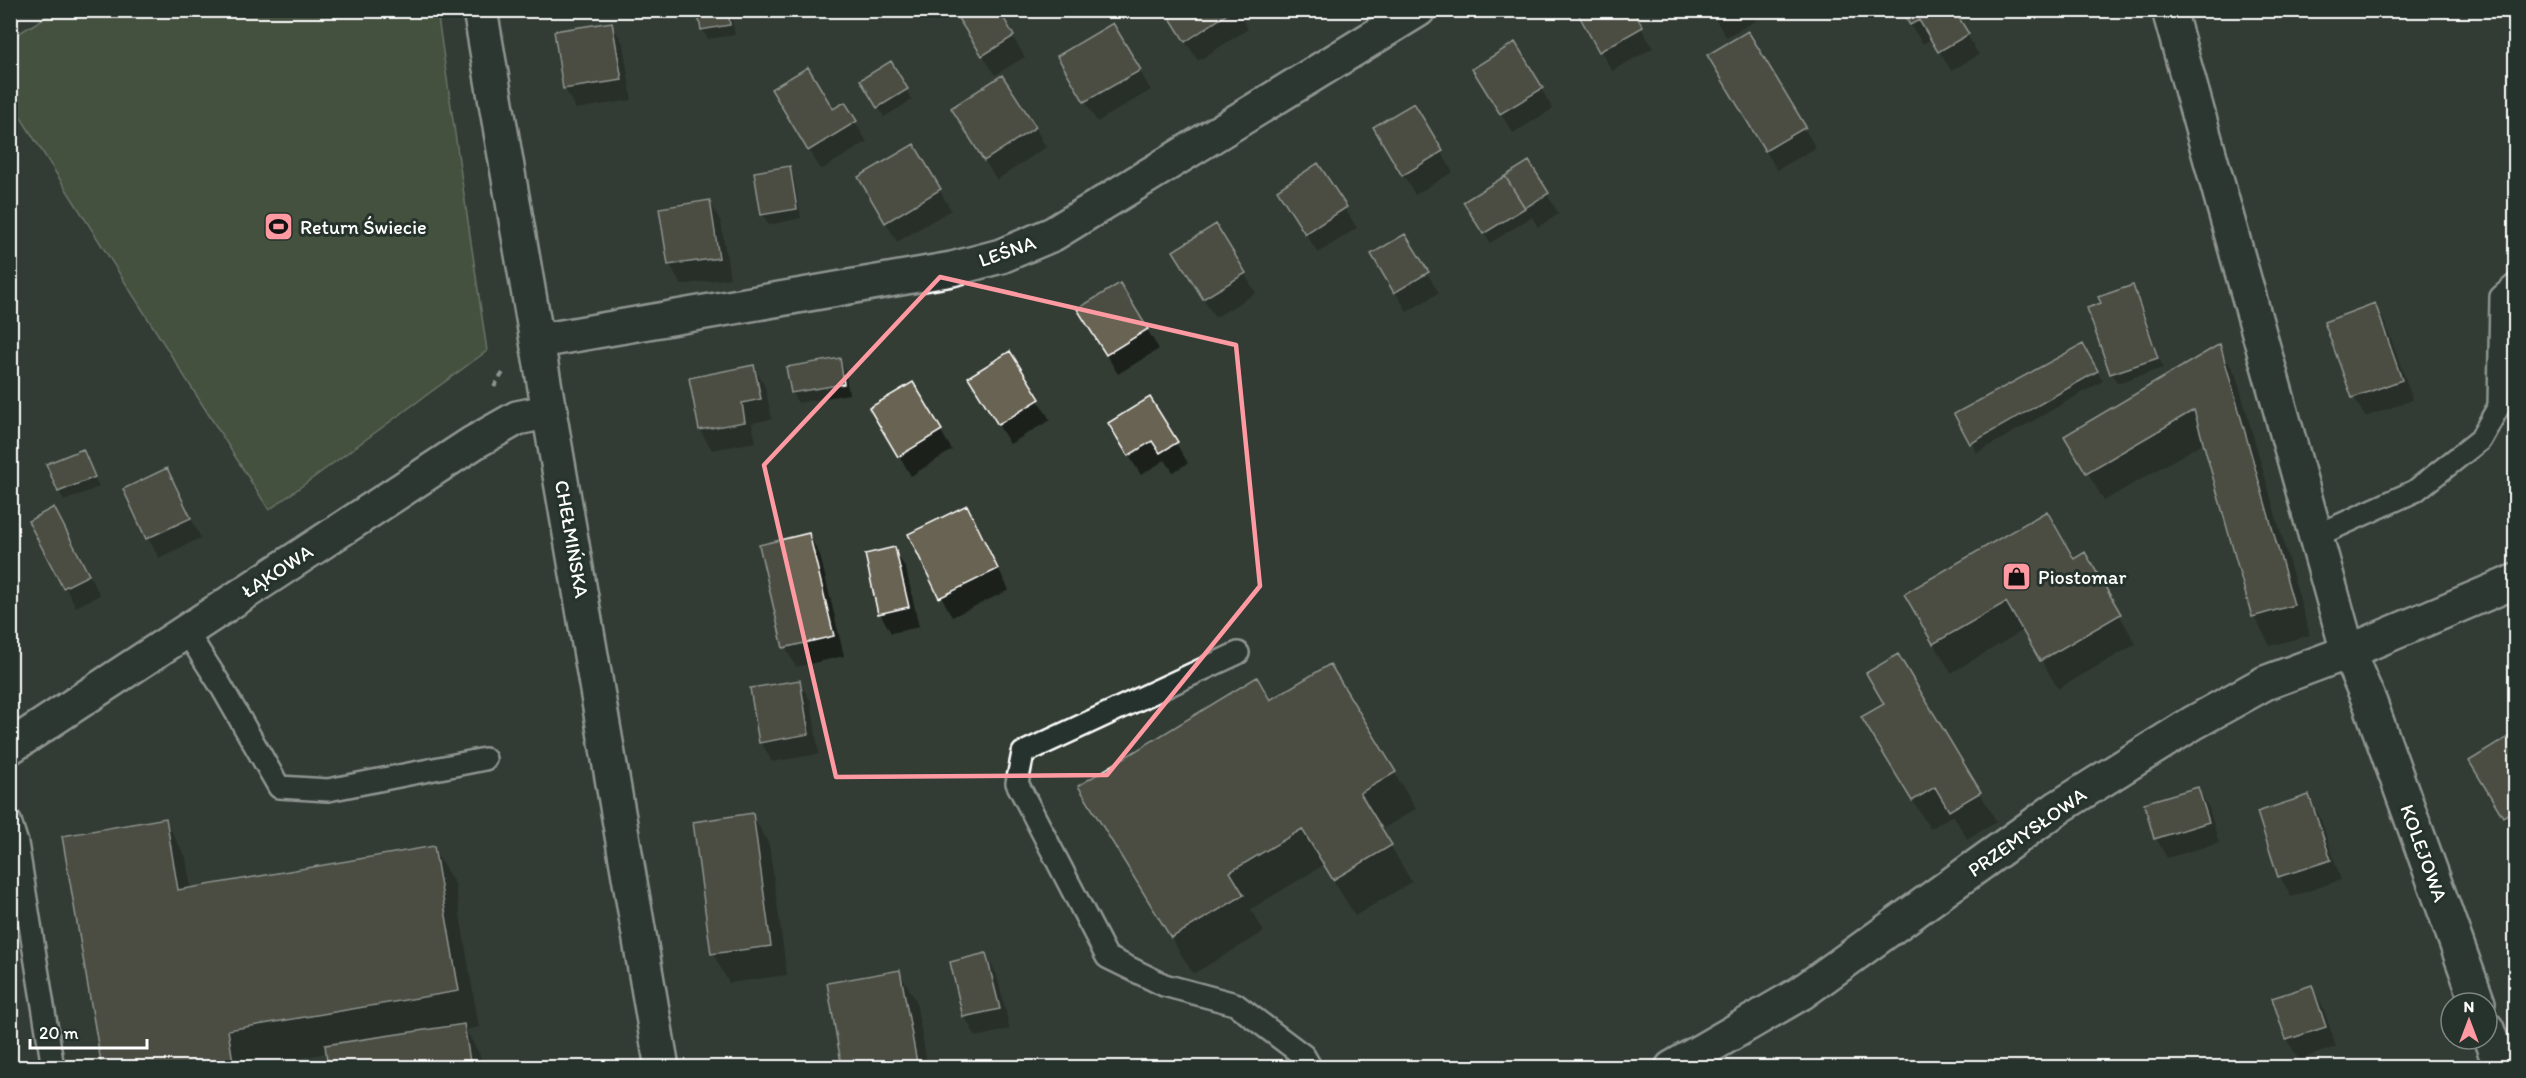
<svg xmlns="http://www.w3.org/2000/svg" width="2526" height="1078" viewBox="0 0 2526 1078" font-family="Itim,sans-serif">
<style>
.green{fill:#5c6c4e;stroke:#aeb6a6;stroke-width:1.5}
.shadow{fill:#0007}
.building{fill:#696452;stroke:#fff;stroke-width:1.5}
.lines{fill:none;stroke-linecap:round;stroke-linejoin:round}
.lane-casing{stroke:#fff;stroke-width:26}
.street-casing{stroke:#fff;stroke-width:38}
.path{stroke:#fff;stroke-width:4;stroke-dasharray:6 4.5;stroke-linecap:butt}
.lane{stroke:#26332d;stroke-width:21}
.street{stroke:#26332d;stroke-width:33}
.marked{fill:none;stroke:#ff9aa2;stroke-width:4.5;stroke-linejoin:round}
.labels{text-anchor:middle;stroke-width:6;stroke-linejoin:round;paint-order:stroke}
.poi-label{font-size:20px;fill:#fff;stroke:#26332d;text-anchor:start}
.street-label{font-size:20px;fill:#fff;stroke:#26332d}
</style>
<rect width="100%" height="100%" fill="#333d34"/>
<filter id="ink" filterUnits="userSpaceOnUse"><feTurbulence type="fractalNoise" baseFrequency=".0167" numOctaves="2"/><feDisplacementMap in="SourceGraphic" scale="12" xChannelSelector="R" yChannelSelector="G"/><feConvolveMatrix kernelMatrix="1 2 1 2 8 2 1 2 1" color-interpolation-filters="sRGB"/></filter>
<g filter="url(#ink)">
<path class="green" d="M56,11H437L487,351L269,510L11,102V38Z"/>
<path class="shadow" d="M698,10H730L735,35L708,39L702,30Z
M997,10L1025,57L995,75L968,32Z
M1165,10H1237L1248,29L1198,61Z
M1577,10H1631L1653,48L1612,71Z
M1710,10H1750L1756,21L1726,37Z
M1900,10H1953L1979,55L1951,71L1932,39L1923,44Z
M611,23L623,43L632,100L576,109L565,89L555,32Z
M1112,25L1151,90L1097,122L1059,57Z
M1747,33L1816,148L1777,170L1709,55Z
M1515,45L1553,109L1513,133L1485,89Z
M891,63L912,100L884,117L862,80Z
M844,104L867,142L821,170L784,110L832,111Z
M1414,105L1453,172L1415,195L1375,128Z
M1035,127L1046,147L997,180L964,129Z
M914,146L951,210L897,242L860,178Z
M1318,165L1357,228L1318,253L1290,210Z
M789,167L794,177L801,218L769,225L763,215L755,173Z
M1547,194L1559,214L1538,227L1532,217L1490,243L1471,212Z
M710,202L721,222L730,278L681,285L670,265L661,209Z
M1373,255L1427,273L1439,293L1407,312Z
M1186,272L1244,273L1256,293L1215,318Z
M1120,285L1159,349L1118,374L1091,330Z
M2132,287L2138,297L2163,368L2117,383L2111,373Z
M2374,305L2386,325L2413,400L2365,417L2354,397Z
M2082,346L2103,381L1977,453L1956,415Z
M2219,346L2236,375L2310,635L2270,646L2254,616L2205,442L2104,501L2066,436Z
M839,360L845,370L849,394L798,403L792,393Z
M754,367L765,387L772,419L752,423L756,442L712,450L700,430L691,379Z
M913,384L952,450L911,476L871,408Z
M981,397L1038,400L1050,420L1010,444Z
M1149,399L1188,463L1173,472L1165,460L1141,475L1121,443Z
M83,451L99,487L64,501L59,491Z
M167,470L201,538L159,558L148,538Z
M30,522L65,529L100,595L76,607Z
M978,527L1009,590L952,617L910,535Z
M809,535L820,555L844,656L796,667L785,647Z
M894,549L906,569L919,627L891,633L880,613Z
M2085,554L2136,644L2058,689L2024,630L1951,673L1906,595L2074,561Z
M799,681L811,701L819,754L772,762L761,742Z
M1270,702L1394,772L1416,809L1381,830L1412,882L1355,916L1324,865L1251,909L1264,932L1193,974L1101,823Z
M2516,734L2515,836L2482,781Z
M1880,747L1980,793L1997,822L1967,839L1953,815L1930,829Z
M2198,788L2209,808L2219,843L2167,858L2156,838Z
M2308,797L2320,817L2341,880L2291,897L2280,877L2259,813Z
M752,815L769,844L787,975L729,983L713,954Z
M165,820L186,857L191,889L433,848L455,884L479,1027L466,1030L480,1055L483,1068H329L327,1053L248,1068H104Z
M986,955L997,975L1010,1029L976,1037L965,1017L952,963Z
M899,971L916,1001L928,1068H843Z
M2312,987L2323,1007L2336,1047L2299,1060L2287,1040Z"/>
<path class="building" d="M697,10H728L730,25L701,30Z
M957,10H999L1014,36L982,56L954,12Z
M1165,10H1233L1185,42Z
M1576,10H1633L1643,27L1599,52Z
M1900,10H1954L1969,34L1938,52L1919,20L1910,25Z
M612,22L622,80L563,89L554,31Z
M1113,23L1141,70L1084,102L1057,56Z
M1748,31L1806,127L1765,151L1707,55Z
M1515,42L1543,88L1500,114L1472,69Z
M891,61L908,89L877,108L860,80Z
M808,67L833,109L845,102L857,121L808,151L771,89Z
M1002,75L1036,127L984,161L951,108Z
M1414,103L1443,151L1402,176L1373,127Z
M914,144L941,189L885,223L858,177Z
M1529,161L1549,193L1525,208L1505,176Z
M1318,163L1347,207L1305,234L1277,190Z
M790,166L797,209L761,215L754,172Z
M1505,176L1525,208L1483,234L1463,202Z
M710,200L719,258L668,265L659,208Z
M1216,224L1246,273L1203,299L1173,251Z
M1405,234L1429,272L1394,293L1371,254Z
M1120,283L1148,329L1106,355L1077,309Z
M2133,285L2158,358L2110,374L2087,308L2101,303L2098,297Z
M2375,303L2402,380L2352,398L2324,322Z
M2083,344L2098,371L1970,444L1954,414Z
M2220,344L2294,605L2252,617L2194,410L2086,473L2064,436Z
M1010,351L1040,399L998,425L968,377Z
M840,358L844,384L791,393L786,367Z
M754,365L761,399L742,403L745,422L699,430L689,378Z
M913,382L942,430L898,457L869,408Z
M1150,397L1178,442L1160,453L1152,441L1128,456L1108,423Z
M83,449L95,477L58,492L46,464Z
M167,468L191,518L146,539L123,489Z
M967,505L998,569L939,598L908,534Z
M54,507L89,575L63,588L28,521Z
M2047,511L2074,559L2085,552L2121,614L2040,661L2006,602L1933,644L1904,594Z
M809,533L834,636L783,648L759,545Z
M895,547L909,607L878,614L865,554Z
M1898,654L1981,792L1949,811L1935,787L1912,801L1861,717L1884,704L1866,673Z
M1330,664L1396,772L1360,793L1392,845L1333,880L1302,829L1230,872L1244,895L1171,938L1078,786L1257,677L1270,700Z
M800,680L809,734L759,743L750,688Z
M2516,732V809L2503,817L2469,761Z
M2198,787L2209,822L2154,839L2144,803Z
M2309,795L2331,860L2278,877L2257,812Z
M753,813L771,946L711,954L693,822Z
M166,818L178,890L434,846L459,991L228,1030L234,1068H102L62,836Z
M986,953L1000,1009L963,1017L950,962Z
M900,970L918,1068H842L827,983Z
M2312,985L2326,1027L2286,1040L2272,998Z
M464,1024L471,1068H328L325,1045Z"/>
<g class="lines">
<defs>
<path id="lane" d="M2316,536L2415,491L2480,440L2499,406L2501,297L2516,284
M186,631L221,686L279,787L328,790L485,759
M1238,653L1023,753L1017,783L1107,957L1164,985L1235,1004L1304,1056L1311,1068
M10,821L17,843L53,1068"/>
<path id="street" d="M480,10L662,1068
M2169,10L2348,652L2516,581
M539,341L952,269L1001,256L1053,234L1418,10
M10,747L473,443L517,418L551,411
M2487,1029L2501,1068
M1672,1068L1801,993L2059,807L2193,723L2265,683L2348,652L2370,703L2478,1003"/>
</defs>
<use href="#lane" class="lane-casing"/>
<use href="#street" class="street-casing"/>
<path class="path" d="M494,387L504,371"/>
<use href="#lane" class="lane"/>
<use href="#street" class="street"/>
</g>
</g>
<path d="M0 0H2526V1078H0ZM940,277L1236,345L1260,586L1107,775L836,777L764,465Z" fill="#333d34" fill-opacity=".55" fill-rule="evenodd"/>
<path class="marked" d="M940,277L1236,345L1260,586L1107,775L836,777L764,465Z"/>
<defs>
<symbol id="stadium-square" viewBox="-11 -11 22 22"><rect x="-9" y="-9" width="18" height="18" rx="4" fill="#ff9aa2" stroke="#26332d"/><path d="M0-5a6.5 5 0 1 0 0 10a6.5 5 0 1 0 0-10ZM-3.5-1.8h7v3.6h-7Z" fill="#111"/></symbol>
<symbol id="shop-square" viewBox="-11 -11 22 22"><rect x="-9" y="-9" width="18" height="18" rx="4" fill="#ff9aa2" stroke="#26332d"/><path d="M-5-2.5h2.3a2.7 3.5 0 0 1 5.4 0H5L5.5 6h-11ZM-1.5-2.5h3a1.5 2.3 0 0 0-3 0Z" fill="#111"/></symbol>
</defs>
<g fill-rule="evenodd">
<use href="#stadium-square" x="262" y="210" width="33" height="33"/>
<use href="#shop-square" x="2000" y="560" width="33" height="33"/>
</g>
<g class="labels">
<g class="poi-label">
<text x="300" y="234">Return Świecie</text>
<text x="2038" y="584">Piostomar</text>
</g>
<g class="street-label">
<text transform="translate(1007 251) rotate(-19)" y="7">LEŚNA</text>
<text transform="translate(572 539) rotate(80)" y="7">CHEŁMIŃSKA</text>
<text transform="translate(277 571) rotate(-33)" y="7">ŁĄKOWA</text>
<text transform="translate(2027 832) rotate(-35)" y="7">PRZEMYSŁOWA</text>
<text transform="translate(2424 853) rotate(70)" y="7">KOLEJOWA</text>
</g>
</g>
<rect width="2526" height="1078" fill="none" stroke="#26332d" stroke-width="36"/>
<rect x="18" y="18" width="2490" height="1042" fill="none" stroke="#fff" stroke-width="2" filter="url(#ink)"/>
<g transform="translate(2469 1021)"><circle r="28" fill="#26332d" stroke="#7d8581" stroke-width="1.5"/>
<path d="M0-4.5L10 22L0 15L-10 22Z" fill="#ff9aa2"/>
<text y="-9" font-size="16" font-weight="bold" text-anchor="middle" fill="#ffffff">N</text>
</g>
<path d="M30 1039v9h117v-9" fill="none" stroke="#ffffff" stroke-width="3"/>
<text x="39" y="1039" font-size="18" fill="#ffffff" stroke="#26332d" stroke-width="4.5" paint-order="stroke">20 m</text>
</svg>
